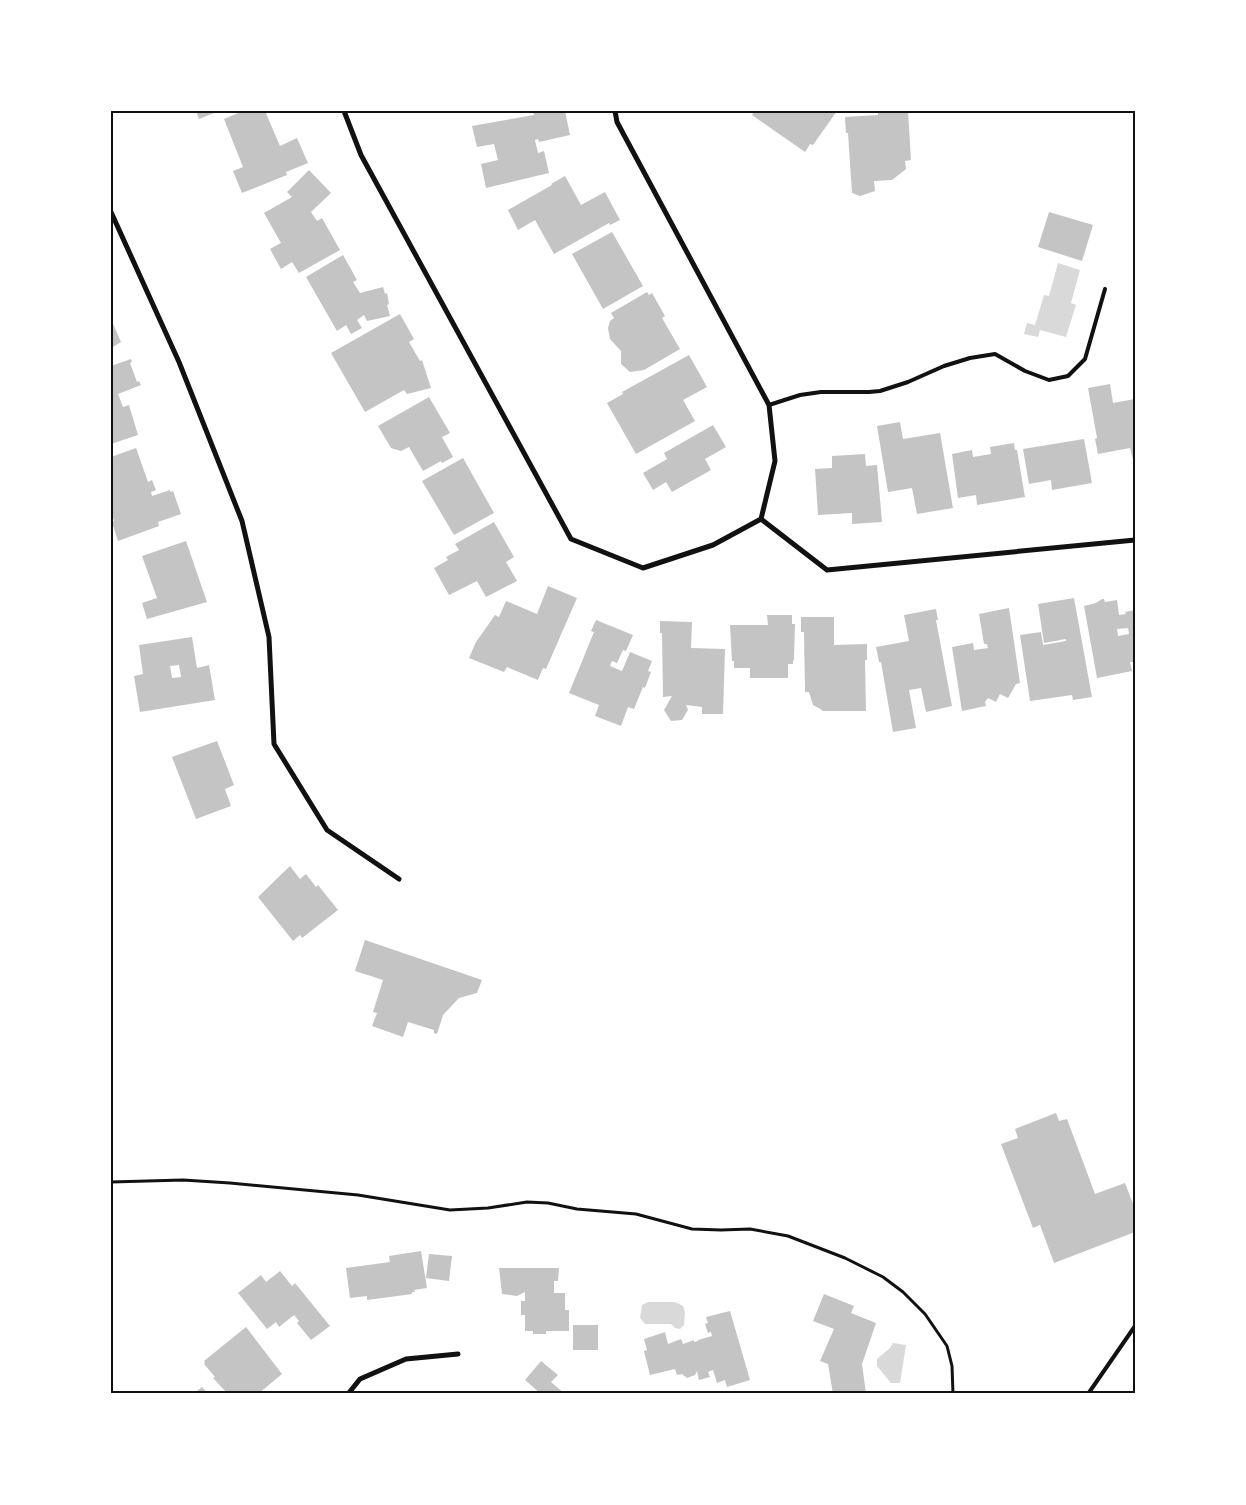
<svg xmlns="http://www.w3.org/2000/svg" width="1246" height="1505" viewBox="0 0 1246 1505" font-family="Helvetica,sans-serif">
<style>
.water{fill:#d9d9d9}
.building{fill:#c4c4c4;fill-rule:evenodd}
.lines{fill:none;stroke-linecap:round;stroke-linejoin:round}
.path{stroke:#111;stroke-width:3}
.service{stroke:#111;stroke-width:4}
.minor{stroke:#111;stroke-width:5}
.neatline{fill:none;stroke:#111;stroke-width:2}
</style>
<rect width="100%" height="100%" fill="#fff"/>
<path class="water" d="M1058,263L1080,270L1071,303L1076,305L1066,337L1040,330L1038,337L1024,334L1027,323L1035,325L1044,295L1049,296Z
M648,1302H675L683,1306L685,1312L684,1325L680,1329L675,1328L671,1324H645L640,1318L642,1305Z
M893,1343L906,1345L900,1383H891L877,1366V1359L890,1348Z"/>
<path class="building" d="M196,111H219L199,119Z
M243,111H265L280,146L297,138L308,163L286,172L287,175L242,193L233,171L243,167L224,119Z
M536,111H565L570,135L539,142L538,139L535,140L538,153L544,151L549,173L486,188L481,164L498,160L494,144L477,147L472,126L534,115L533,112Z
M755,111H837L813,145L810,144L805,152L752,115Z
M878,111H908L911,160L905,161L906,169L892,180L874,181L875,191L860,196L852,193L848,133H846L845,117L878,115Z
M309,170L331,193L311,212L317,221L322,218L340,250L299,273L292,262L281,269L270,249L281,243L264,213L292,197L287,192Z
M565,176L581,205L605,192L620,220L610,225L609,223L554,254L535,220L518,230L508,210L552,185L551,184Z
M1049,212L1093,225L1082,261L1038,247Z
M612,232L643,286L603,309L572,254Z
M343,255L357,280L353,282L360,293L383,287L385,294L387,293L389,304L387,305L390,316L367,321L364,315L357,320L362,328L351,334L346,325L337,331L306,277Z
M647,292L649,295L652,293L665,316L662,318L680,349L644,370L630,372L621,364V351L610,339L608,328L610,321L614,318L611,313Z
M400,314L414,339L409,342L420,361L422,360L431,388L407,394L404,390L365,412L331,353Z
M111,319L121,342L111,348Z
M689,355L707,387L683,400L695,421L636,454L607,403L623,394L622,392Z
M131,359L132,362L130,363L137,382L139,381L141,385L118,394L123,407L129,405L138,435L111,444V366Z
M1110,384L1113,403L1135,399V467L1130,448L1098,454L1095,439L1097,438L1088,388Z
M429,397L450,433L442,437L453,457L442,463L441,461L423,471L409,447L401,451L391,448L378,426Z
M900,422L903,439L940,433L953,508L917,514L912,488L888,492L877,426Z
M713,425L726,447L705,459L711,470L672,492L666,482L653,490L643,473L667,459L664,453Z
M1084,439L1092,483L1052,490L1051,480L1029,484L1023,449Z
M1014,443L1015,450H1017L1025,497L977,505L976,495L958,498L952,454L972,450L973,457L991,454L990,447Z
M136,448L148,482L152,480L156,490L151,492L152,496L170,490V492L173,491L181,514L158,522L159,526L118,541L112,522L114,521L111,511V457Z
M865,454L866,466L877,465L882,522L852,524V513L818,515L815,469L832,468V456Z
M463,458L494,513L454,535L422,481Z
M494,522L514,557L506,562L517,581L486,597L477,581L449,595L434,568L448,560L446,557L459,550L455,544Z
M186,541L207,602L147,619L142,603L157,598L142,556Z
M548,586L577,598L546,669L543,668L538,680L507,667L504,672L469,658L476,642L495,615L499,617L506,601L537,614Z
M1074,598L1092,697L1073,700L1072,695L1030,701L1020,635L1041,632L1043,645L1066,641V639L1044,643L1038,604Z
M1102,599H1104L1105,602L1117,600L1119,615L1126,614L1125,612L1135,610V662H1130L1132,671L1097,678L1084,606L1096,603ZM1128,628L1129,634L1118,636L1117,629Z
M1009,608L1020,683L1016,684L1008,698L1000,694L996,702L988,698L985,702L986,706L962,711L952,647L973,643L974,650L988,648L987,644H984L979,614Z
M936,609L938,620H936L952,706L926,712L921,688L909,690L916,728L893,732L881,662H879L876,647L909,641L904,615Z
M767,615H792V624H795L794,660L793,661V664H788V678H750V668H734V661H732L730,625H768Z
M801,617H834V645L867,644V660H865L866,711H822V710L813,705L809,692H805L804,632H801Z
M596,620L633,635L626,651L623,650L617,663L612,661L610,666L622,671L630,652L652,661L648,671L651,672L645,688L643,687L634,709L628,707L621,726L595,716L599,705L569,693L594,632L591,631Z
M660,621L692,622L691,648L725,649L723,714H702V707L686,705L688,710L682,720L671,721L664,710L672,696L663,697L662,633H660Z
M192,637L197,668L209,665L215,700L140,712L134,676L143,674L139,645ZM179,665L181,677L172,678L170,666Z
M217,741L234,785L225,789L231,806L196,819L172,757Z
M290,866L300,879L306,874L316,887L318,885L338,910L302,938L300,935L293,941L258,897Z
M365,940L482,980L477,993L459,998L443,1015L437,1034L434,1033V1030L408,1022L403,1037L372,1026L377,1013L373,1012L383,980L355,971Z
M1056,1113L1059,1121L1067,1119L1095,1194L1125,1183L1135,1209V1232L1054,1263L1040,1225L1033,1228L1001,1144L1018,1138L1015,1129Z
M421,1251L427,1288L414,1290L415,1292H412V1294L367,1300V1296L350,1298L346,1268L390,1262L389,1256Z
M429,1254L452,1256L449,1281L426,1278Z
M499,1268H559L558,1281H554V1293H565V1310H569V1331H546V1334H533V1331H525V1315H521V1301H525V1292L517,1296L502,1294Z
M280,1271L292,1286L295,1283L330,1326L311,1340L297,1323L299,1321L294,1315L279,1327L276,1322L267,1329L238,1293L261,1275L266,1282Z
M824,1294L854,1306L851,1313L876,1323L862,1364L866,1394H833L828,1364L820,1361L834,1329L813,1321Z
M730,1311L750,1380L727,1387L725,1380L717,1383L713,1370L708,1372L710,1377L699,1380L697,1371L695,1375L687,1378L682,1374L677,1375L675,1369L650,1375L644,1351L647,1350L644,1339L665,1332L668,1344L681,1339L683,1344L694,1340V1342L698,1341V1340L712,1336L711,1332L708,1333L705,1324L708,1323L706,1317Z
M573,1325H598V1350H573Z
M246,1327L282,1374L258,1394H228L213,1378L215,1377L204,1364L205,1363L204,1361Z
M541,1361L558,1375L551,1382L565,1394H541L525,1380Z
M202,1387L208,1394H193Z"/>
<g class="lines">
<path class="path" d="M111,1182L183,1180L230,1183L358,1195L450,1210L488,1208L527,1202L548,1203L577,1209L636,1214L692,1229L721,1230L750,1229L788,1236L845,1258L883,1277L903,1292L925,1314L947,1346L952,1366L953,1394"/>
<path class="service" d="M769,405L800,395L821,392H869L880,391L908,382L944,366L970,358L995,354L1025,371L1049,380L1068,376L1085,359L1105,289
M1088,1394L1135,1326"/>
<path class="minor" d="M344,111L361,155L571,539L643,568L713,545L761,519
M615,111L617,122L769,405L775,461L761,519
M111,212L179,362L242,521L269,637L274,744L327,830L399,879
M761,519L827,570L1135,540
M348,1394L360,1379L406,1359L458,1354"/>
</g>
<rect width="1246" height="1505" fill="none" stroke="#ffffff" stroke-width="225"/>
<rect x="112" y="112" width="1022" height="1280" class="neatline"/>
</svg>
